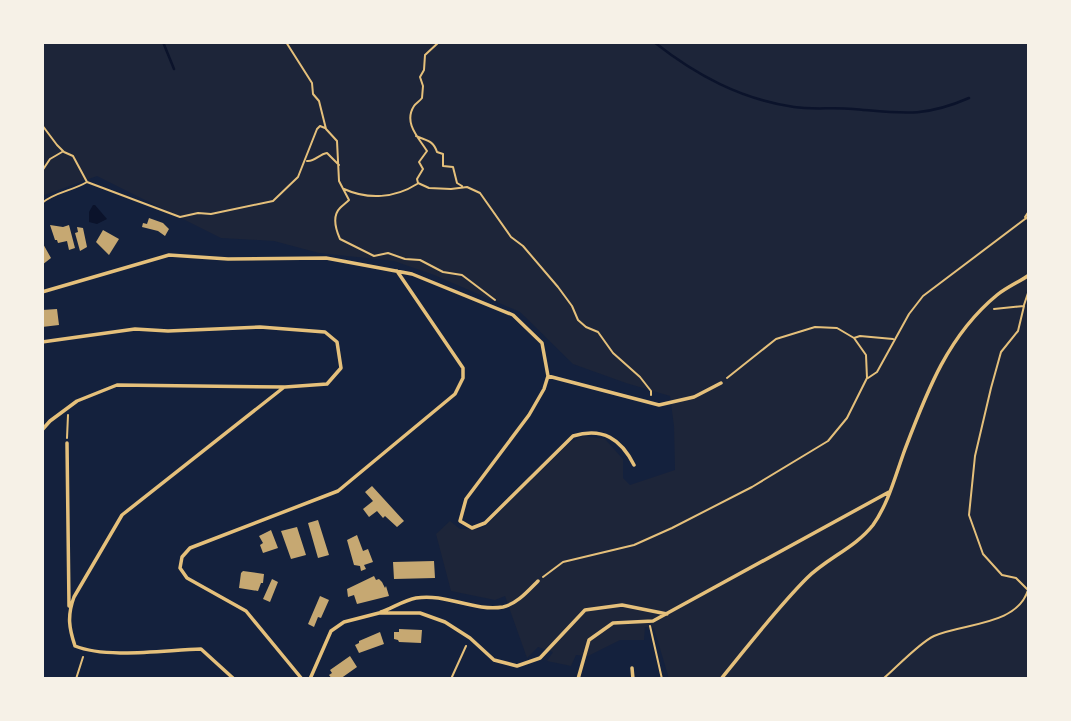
<svg xmlns="http://www.w3.org/2000/svg" width="1071" height="721" viewBox="0 0 1071 721" font-family="Mulish,sans-serif">
<style>
.green{fill:#1d2539}
.water{fill:#0b132b}
.lines{fill:none;stroke-linecap:round;stroke-linejoin:round}
.stream{stroke:#0b132b;stroke-width:2.5}
.building{fill:#c6a872}
.path{stroke:#e5c07b;stroke-width:2}
.minor{stroke:#e5c07b;stroke-width:3.5}
</style>
<rect width="100%" height="100%" fill="#14213d"/>
<path class="green" d="M42,42H1029V679H669L654,628L645,627L644,640H620L588,656L576,655L571,666L547,661L553,652L538,647L527,658L505,596L495,600L451,591L436,534L450,521L460,529H478L486,526L570,442L583,436L605,439L623,459V478L630,485L675,470L674,426L670,396L626,383L573,364L520,312L434,275L394,261L319,253L274,241L221,238L97,176L42,196Z"/>
<path class="water" d="M93,205H95L107,219L97,224L89,222V212Z"/>
<g class="lines">
<path class="stream" d="M163,42L174,69
M654,42C696,75 740,99 794,107C813,110 833,107 853,109C901,113 923,118 969,98"/>
</g>
<path class="building" d="M149,218L163,223L169,229L165,236L158,231L142,227L143,223L147,224Z
M50,225L63,227L69,225L75,248L69,250L67,241L58,243L57,240H55Z
M77,227L83,228L87,247L80,251L75,233L78,232Z
M103,230L119,239L109,255L96,242Z
M42,242L51,258L42,265Z
M57,309L59,325L42,327V310Z
M372,486L404,521L397,527L385,516L383,518L377,511L369,517L363,509L373,501L365,492Z
M318,520L329,555L318,558L308,523Z
M297,527L306,555L291,559L281,531Z
M271,530L278,548L263,553L260,545L263,543L259,536Z
M357,535L363,551L368,549L373,562L364,565L366,569L361,571L360,566L354,565L347,540Z
M434,561L435,578L394,579L393,562Z
M243,571L264,574L263,583H261L258,591L239,588L241,573Z
M374,576L376,580L379,579L382,582L385,588L386,586L389,596L357,604L354,595L348,597L347,589Z
M272,579L278,582L270,602L263,599Z
M320,596L329,600L321,618L318,617L314,627L308,624Z
M399,629L422,630L421,643L399,642L398,640L394,639V632H399Z
M380,632L384,644L359,653L355,645L359,643V641Z
M350,656L357,667L340,679H332L329,675L332,673L330,670Z"/>
<g class="lines">
<path class="path" d="M286,42L312,83L313,94L319,101L326,129L337,141L339,181L349,200C346,203 343,205 340,208C332,216 336,230 340,239L374,256L388,253L405,259L420,260L443,272L462,275L495,300
M439,42L425,55L424,70L420,77L423,86L422,98C420,101 416,103 414,106C403,123 419,138 427,151L419,162L423,169L417,179L418,183L429,188L451,189L467,187L480,193L511,237L523,246L558,287L572,306L578,320L586,327L598,332L613,353L640,377L651,391V395
M42,125L57,145L64,152L73,156L87,182L180,217L198,213L211,214L273,201L298,177L317,129L320,126L325,128
M416,136C427,141 433,140 437,152L443,154V166L453,167L457,183L462,186
M307,161C315,162 319,154 327,153L339,165
M42,171L50,159L62,152
M344,189C368,200 395,198 417,184
M42,203C55,192 72,191 87,182
M1029,211L1025,217L1029,220
M1024,305L1029,290
M854,338L860,336L893,339
M868,378L877,372L909,314L923,296L1029,216
M67,438L68,415
M543,577L563,562L634,545L672,528L752,487L828,441L847,418L867,378L866,355L854,338L837,328L815,327L776,339L727,378
M650,626L662,679
M76,679L83,657
M451,679L466,646
M883,679C896,668 919,643 934,636C963,623 1017,626 1028,590L1016,578L1002,575L983,554L969,515L975,456L991,388L1001,352L1018,331L1024,306L994,309"/>
<path class="minor" d="M42,292L169,255L228,259L326,258L412,274L513,315L542,343L548,376L544,389L529,415L466,499L460,521L472,528L485,523L573,436C603,427 621,439 634,465
M42,342L135,329L168,331L260,327L325,332L337,342L341,368L327,384L285,387L117,385L77,401L50,421L42,430
M548,376L659,405L694,397L721,383
M67,443L69,606
M381,612C392,608 405,600 416,598C446,593 474,612 503,607C517,604 528,591 538,581
M632,668L633,679
M234,679L201,649C165,650 107,659 75,646C69,628 67,616 74,597L122,515L283,388
M302,679L246,611L187,578L180,568L182,557L190,548L338,491L455,394L463,378V368L397,271
M310,679L331,631L344,622L379,613H420L445,622L470,638L494,660L517,666L540,658L585,610L622,605L667,614
M578,679L589,640L613,623L653,621L889,492
M721,679C749,645 776,609 807,578C827,558 855,548 873,525C888,504 895,477 904,452C926,394 947,336 997,295C1007,287 1019,282 1029,275"/>
</g>
<rect width="1071" height="721" fill="none" stroke="#f6f1e7" stroke-width="88"/>
</svg>
